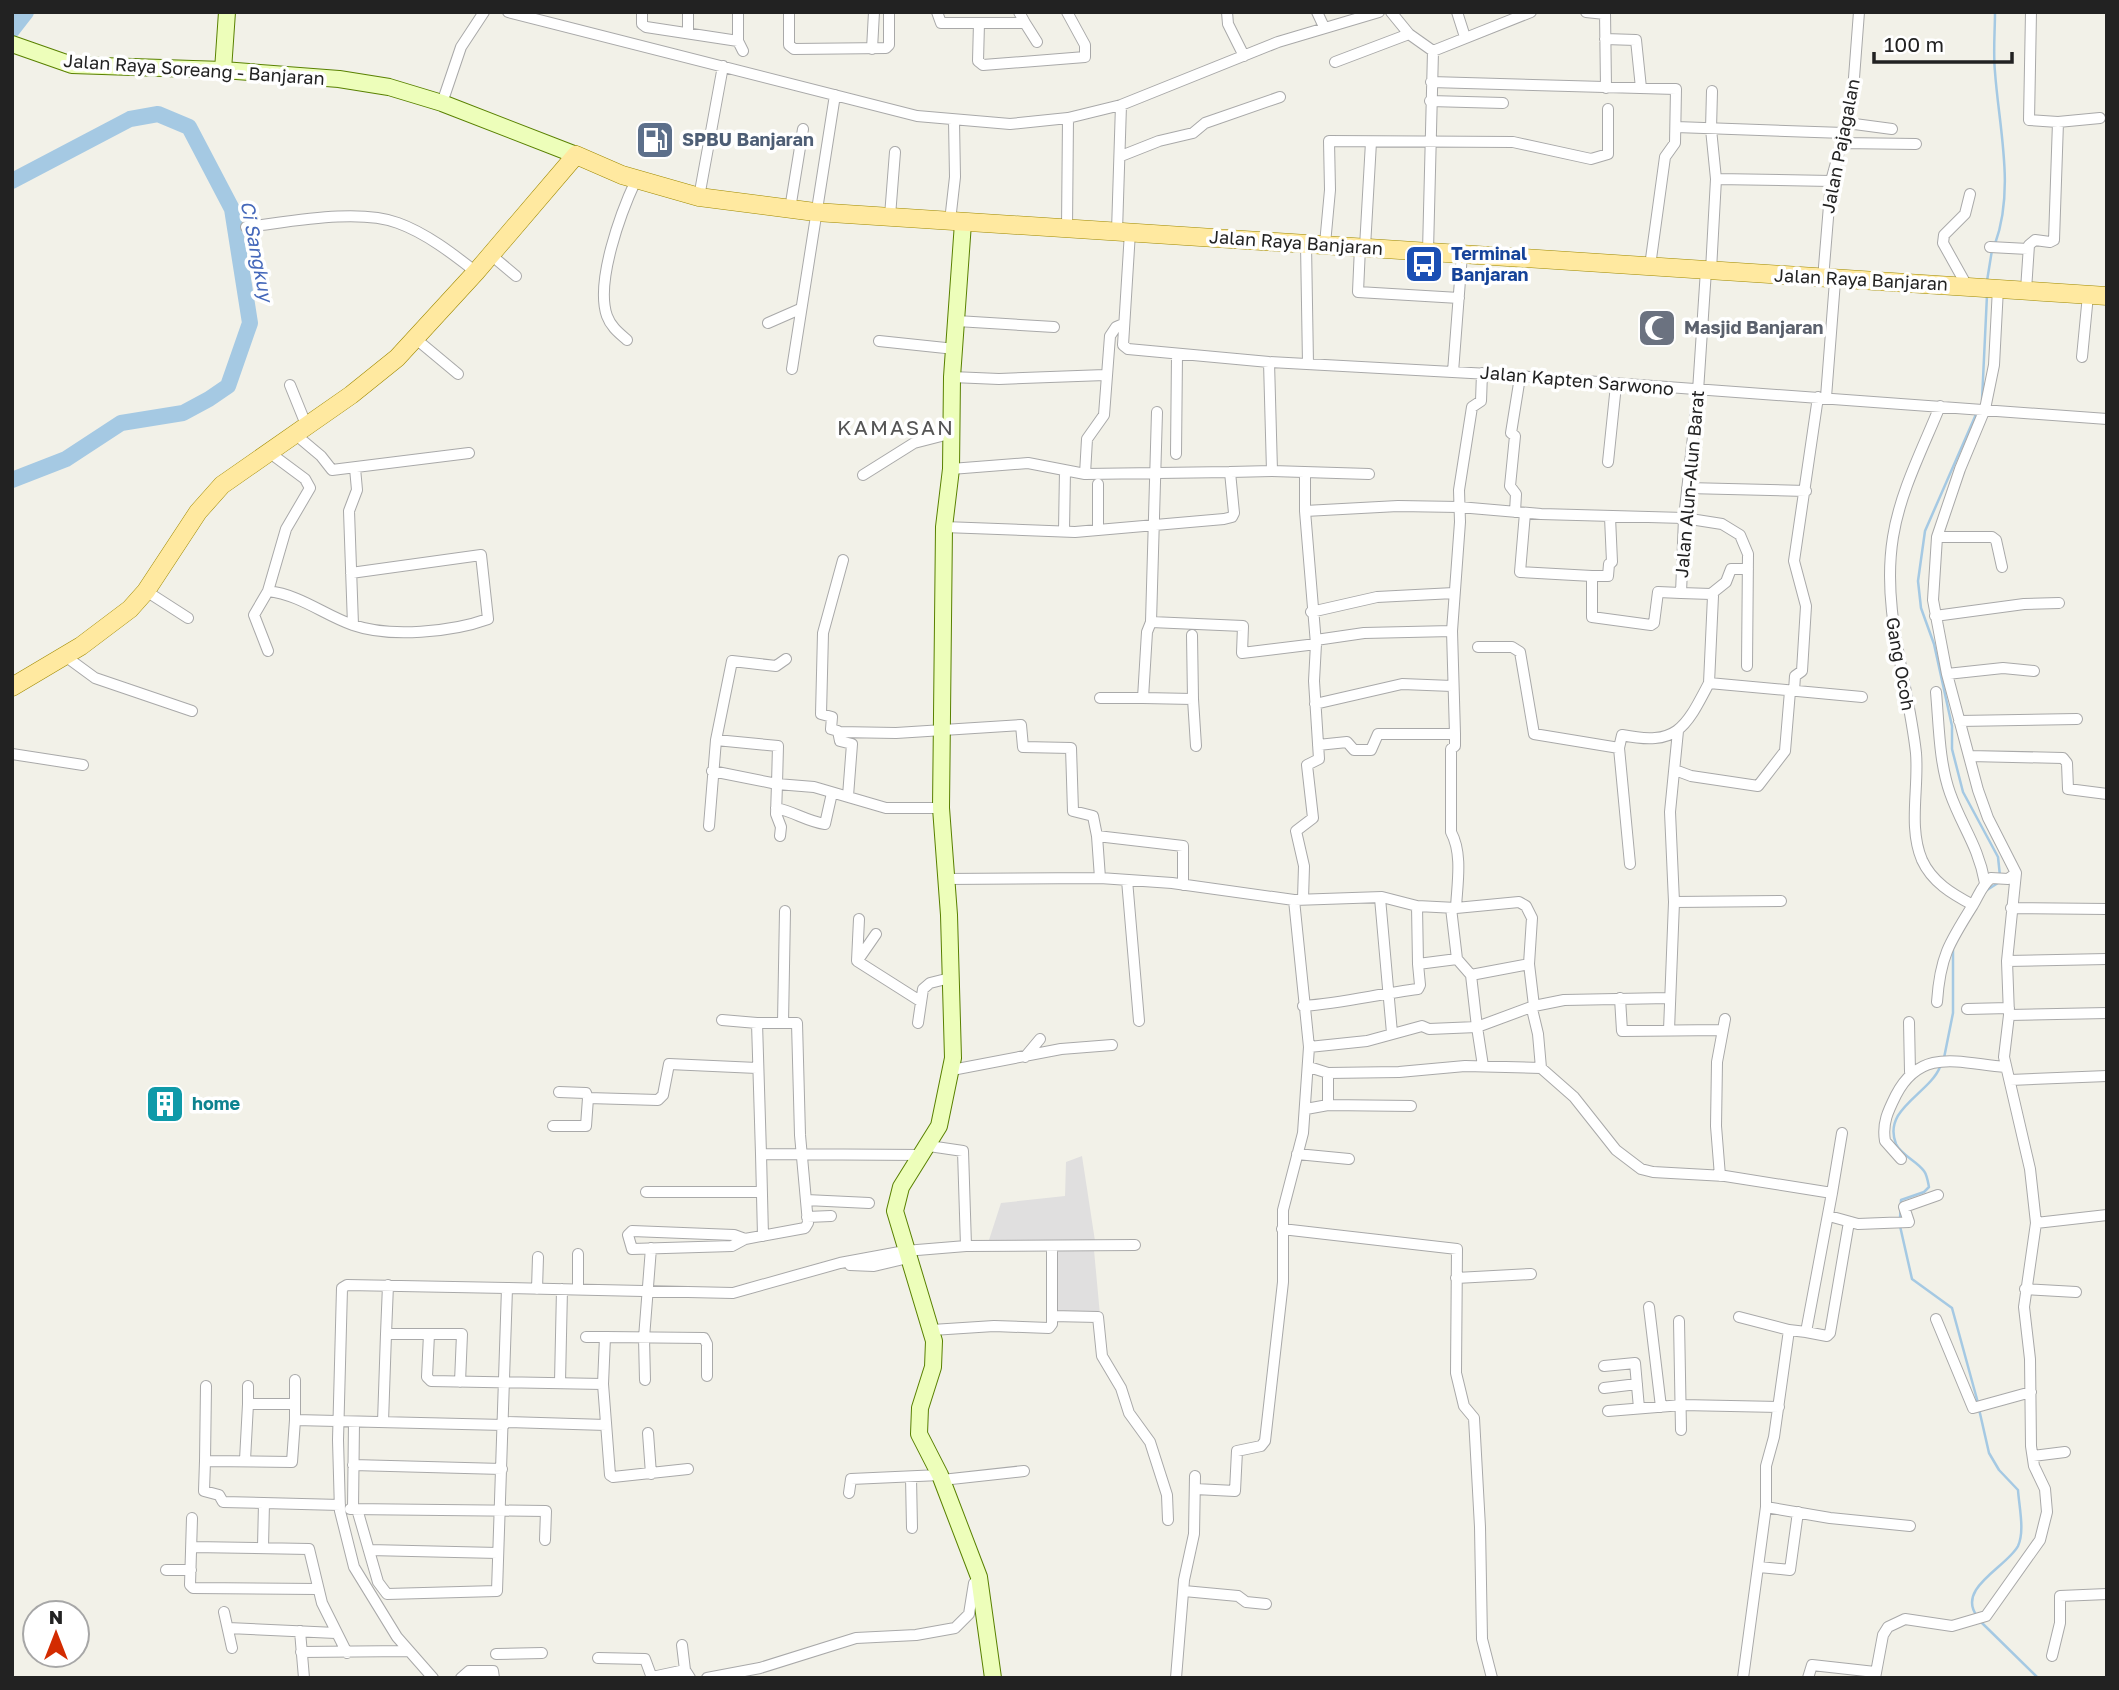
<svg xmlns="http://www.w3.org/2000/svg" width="2119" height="1690" viewBox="0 0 2119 1690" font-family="'Golos Text',sans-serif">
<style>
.residential{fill:#e0dfdf}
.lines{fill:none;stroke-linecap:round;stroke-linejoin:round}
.stream{stroke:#a5c9e3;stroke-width:2.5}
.river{stroke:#a5c9e3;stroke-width:16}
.street-casing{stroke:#a9a9a9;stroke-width:12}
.secondary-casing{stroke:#598100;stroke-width:18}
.primary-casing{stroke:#9f8a00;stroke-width:19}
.street{stroke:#fff;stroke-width:10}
.secondary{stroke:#edfeba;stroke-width:16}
.primary{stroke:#ffe9a0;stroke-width:18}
.labels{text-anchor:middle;stroke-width:7;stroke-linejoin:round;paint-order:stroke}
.street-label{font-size:18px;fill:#222;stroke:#fff}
.service-label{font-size:18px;font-weight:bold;fill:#4e5e75;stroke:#fff;text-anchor:start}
.transit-label{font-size:18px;font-weight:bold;fill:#164399;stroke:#fff;text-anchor:start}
.worship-label{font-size:18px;font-weight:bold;fill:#5b616d;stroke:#fff;text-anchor:start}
.culture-label{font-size:18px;font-weight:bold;fill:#0d838f;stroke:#fff;text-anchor:start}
.water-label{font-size:19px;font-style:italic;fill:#4568ba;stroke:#fff}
.quarter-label{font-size:21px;letter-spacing:2px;fill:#555;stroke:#fff}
</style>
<rect width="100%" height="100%" fill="#f2f1e8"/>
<path class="residential" d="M1082,1156L1095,1241L988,1243L1001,1203L1065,1196L1066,1162Z
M1094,1250L1100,1315L1057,1311L1056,1251Z"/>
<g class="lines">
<path class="stream" d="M1995,244C2015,189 1999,128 1995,72C1993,52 1995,32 1995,12
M1987,281L1992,250
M1982,400L1987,295
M1977,412L1925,531L1918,581L1921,608L1934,644L1952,726V749L1963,792L1998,857L2000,876
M1987,890L1998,883
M1944,1058L1953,1013V950
M1900,1219L1901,1200L1924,1192L1929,1187C1928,1182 1927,1175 1924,1171C1917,1161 1901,1155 1896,1144C1882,1109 1929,1094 1940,1067
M1900,1226L1912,1279L1952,1308L1978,1403
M1977,1616C1956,1588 2007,1567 2018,1546C2025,1531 2019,1506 2018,1490L1999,1470L1989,1453L1979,1409
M1981,1622L2038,1678"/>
<path class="river" d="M12,30L26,12
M12,181L130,119L158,114L189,127L232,209L250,323L228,386L209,399L183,413L121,423L66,459L12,480"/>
<defs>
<path id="street" d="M508,12L917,116L1010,124L1068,118L1121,105L1278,42L1379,12
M642,12V24L646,27L738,41L743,51
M789,12V45L794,49L886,48L889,45V12
M937,12L941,23H979L978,61L983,65L1085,57V45L1067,12
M1227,12L1228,24L1244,56
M1317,12L1324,27
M1391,12L1409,34L1433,51
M1457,12L1465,37
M1586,12L1605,14
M1605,12L1606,88
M979,23H1025L1019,12
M1025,23L1037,42
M688,32V12
M1605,39L1636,40L1641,88
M738,41V12
M872,49L874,12
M1335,62L1409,34
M1431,82L1676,89L1675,143L1665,157L1650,266
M1712,91L1711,129L1716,179
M1430,101L1503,103
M442,103L461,47L484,12
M2058,122L2100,118
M1847,123L1892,129
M1676,127L1844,133
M1841,143L1916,144
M1121,156L1159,141L1193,133L1205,123L1280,97
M699,197L723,66
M790,209L803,129
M890,216L895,152
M950,221L955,177L954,121
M246,227C289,222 358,208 398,223C426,233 453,254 476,272
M1067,228L1068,118
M1117,231L1121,105
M1130,232L1123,345L1128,349L1269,362L1489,374L2107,419
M1306,244L1308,364
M1325,244L1330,190L1329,141L1513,142L1591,159L1608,154V109
M1360,247L1358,292L1459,298
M1365,247L1371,142
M1990,247L2028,249
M1428,251L1433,51L1531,12
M491,255L516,276
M1706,270L1698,391L1684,518L1681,593L1711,594L1713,596L1709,683L1862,697
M1711,270L1716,179L1831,181
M1823,279L1831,181L1852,104L1859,12
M1967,286L1943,243L1944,235L1965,214L1970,194
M2026,290L2029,245L2035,240L2050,242L2054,240L2058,122L2029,120L2031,12
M957,321L1054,327
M768,323L800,309
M416,339L458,374
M627,340C619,333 611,327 607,316C595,282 621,212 636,180
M879,341L955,349
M2082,357L2088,295
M1269,362L1272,471L1369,474
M792,369L835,95
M1453,372L1462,254
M952,377L999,379L1105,375
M290,385L307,427
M1826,397L1835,281
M1940,406C1923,448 1900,492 1893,537C1881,611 1908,680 1916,753C1919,788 1908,827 1922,860C1932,882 1952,894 1973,905
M1157,412L1151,622L1243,626L1242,653L1316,644L1305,511
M296,435L321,456L332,470L469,453
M1176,454L1177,355
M1608,462L1616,385
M951,469L1028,463L1085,474L1230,472
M1305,473V511L1398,506L1459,507L1541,514L1684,518L1722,524L1740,535L1748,554L1747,666
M1085,474L1087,439L1104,415L1110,336L1116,327L1123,324
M863,475L914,443L953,433
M1687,488L1806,491
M1515,512L1516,494L1510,486L1515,436L1511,433L1520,377
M1525,513L1520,572L1592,576
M1610,517L1612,562L1609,564L1608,576H1592V617L1651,625L1654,623L1658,592L1681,593
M944,527L1075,532L1224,519L1232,517L1234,513L1230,472L1272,471
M1098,530V484
M1064,531L1065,470
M1937,537H1992L1996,540L2002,567
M843,560L823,633L821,714L832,717L831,729L838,731L840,741L852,744L848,796
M146,591L188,618
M268,591C301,595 324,615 353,625C390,638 452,632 488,619L481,555L351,573
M1711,594L1726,582L1731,569H1748
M1311,612L1377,597L1454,593
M1935,616L2024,604L2059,603
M353,625L349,511L357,490L355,468
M1192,635L1193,699
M1316,640L1364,633L1452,631
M1478,647H1512L1520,652L1534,734L1619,748
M268,651L254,615L268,591L286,529L310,488L305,479L270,453
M65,656L95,678L192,711
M1947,674L2003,668L2034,671
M1794,691L1795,676L1802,671L1806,606L1794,561L1818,397
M1936,692C1939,725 1939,762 1950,793C1962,827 1978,845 1985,883
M1100,698H1143L1147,632L1151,622
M1143,698L1193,699L1196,746
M1315,704L1402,684L1452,686
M1959,721L2077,719
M838,732L896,733L1021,725L1023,747L1071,748L1073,811L1093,816L1097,836L1183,846V885
M1455,734L1452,631L1460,522L1459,490L1472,407L1481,401L1482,373
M716,740L778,746L777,784L814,787L886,808H941
M1318,745L1347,742L1354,750H1371L1378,734H1455V746L1451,749V832C1463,854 1457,885 1456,908
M12,754L83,765
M1970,756L2063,758L2067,763L2068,789L2107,794
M1675,770L1691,776L1758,786L1785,751L1790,691
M712,771L777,784L776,814L781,827L780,836
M776,808C795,812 806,821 825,824L832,793
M709,826L716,740L732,661L776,666L786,659
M1097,836L1100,878
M1630,864L1619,748L1622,735C1677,746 1685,729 1709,683
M944,879L1100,878L1172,883L1294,900L1309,1047L1367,1041L1422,1026L1429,1029L1477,1027L1471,975L1457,959L1418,964L1420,985L1418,989C1378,994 1343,1003 1303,1006
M1127,880L1139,1021
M1380,898L1392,1033
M1303,899L1304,866L1296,831L1313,818L1307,765L1319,759L1314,681L1316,644
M1294,900L1382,897L1417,906L1456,908L1519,902L1526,906L1532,918L1529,964L1534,1006L1477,1027L1483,1066
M1674,902L1781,901
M1417,906L1418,964
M1451,908L1457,959
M2011,908L2107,909
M859,919L857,961L920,1001
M858,960L876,934
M2007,961L2107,959
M1471,975L1529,964
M1620,998L1622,1031L1723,1030
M1937,1002C1940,957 1949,943 1973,905C1979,895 1982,885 1991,878L2008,879L2016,873
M1534,1006L1564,1000L1669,998
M1532,1009L1538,1034L1541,1068
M1967,1009L2009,1008
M2009,1015L2107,1013
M722,1020L757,1023L761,1154L923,1155
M1909,1022L1910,1072
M757,1023H783L785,911
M918,1023L923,989L930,983L950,978
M1669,1030L1674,902L1670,812L1678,731
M1025,1057L1040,1039
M1309,1067L1328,1073V1105
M952,1070L1061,1049L1112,1045
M1328,1073L1399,1072L1465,1066L1541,1068L1574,1097L1616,1150L1641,1169L1653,1172L1725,1176L1832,1193L1806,1332L1789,1330L1774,1437L1766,1466V1507L1743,1678
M2010,1080L2107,1076
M559,1092L586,1093L588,1098L658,1100L663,1095L669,1064L757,1068
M1306,1109L1328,1105L1411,1106
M553,1126H586L588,1098
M929,1146L963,1151L966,1246
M761,1154L763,1236
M1297,1154L1349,1159
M1901,1159L1885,1141C1882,1123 1888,1111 1896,1095C1921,1047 1959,1063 2005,1067
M1720,1176L1716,1126L1717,1062L1725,1019
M646,1192H762
M1832,1193L1842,1133
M806,1200L869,1203
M1829,1216L1858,1224L1909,1222L1904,1207L1938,1195
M807,1217L831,1216
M2036,1223L2107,1215
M1282,1229L1457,1249L1456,1373L1464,1406L1474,1418L1480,1527L1482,1639L1492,1678
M745,1239L732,1246L632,1249L628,1235L632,1231L734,1235L745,1239L805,1228L808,1223L800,1135L797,1023H783
M850,1265L874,1266L908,1258
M1456,1278L1531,1274
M388,1285L386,1334H462L460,1382
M537,1289L538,1257
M578,1289V1254
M2025,1289L2076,1292
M1649,1307L1661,1407
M1052,1316L1098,1317L1102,1356L1121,1388L1129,1413L1150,1442L1167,1495L1168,1520
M1739,1317L1789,1330
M1936,1319L1973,1408L2031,1392
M1679,1321L1681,1430
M932,1330L994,1326L1049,1328L1052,1324V1247
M1806,1332L1827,1336L1830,1333L1849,1222
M429,1334L427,1377L431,1381L603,1384L610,1475L613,1477L688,1469
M586,1337H605
M1604,1366L1635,1363L1639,1408
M295,1380V1404
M645,1380L644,1338L651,1248
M560,1382L562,1289
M603,1384L605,1337L704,1338L707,1344V1376
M248,1386V1404H295V1420L504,1425
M1604,1388L1637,1384
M1608,1411L1682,1405L1779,1407
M295,1420L292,1462L205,1461L204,1491L219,1495L223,1502L340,1505
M383,1422L386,1334
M504,1422L606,1425
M648,1433L651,1474
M2033,1456L2065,1452
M245,1460L248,1404
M205,1461L206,1386
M353,1465L502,1469
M911,1477L912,1528
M942,1480L1024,1471
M1195,1489L1235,1491L1237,1451L1261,1446L1265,1441L1283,1282V1210L1303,1133L1309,1047
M849,1493L851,1479L940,1475
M1766,1507L1830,1518L1910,1526
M350,1509L546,1511L545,1540
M353,1509L354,1422
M357,1509L378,1582L387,1594L497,1591L507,1288L733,1293L840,1263L905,1251L966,1246L1135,1245
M192,1518L190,1585L193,1588L318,1589
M192,1547L309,1549L322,1603L347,1653
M263,1547L264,1503
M369,1550L498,1553
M1759,1567L1790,1570L1798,1512
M166,1570H191
M1184,1591L1238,1596L1246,1602L1266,1604
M224,1612L232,1648
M228,1628L336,1633
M300,1631L304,1678
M682,1645L685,1670
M301,1652L409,1651
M496,1654L542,1653
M2052,1656L2060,1623V1596L2107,1594
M598,1658L645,1659L652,1678
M652,1677L685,1670L690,1678
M433,1678L397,1637L354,1567L340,1511L338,1440L342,1288L347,1285L507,1288
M461,1678L469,1671H493L494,1678
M707,1678L760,1668L856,1638L916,1635L955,1628L969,1614L974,1583
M1176,1678L1184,1580L1194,1534L1195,1476
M1808,1678L1812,1665L1875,1672
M1875,1678L1883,1635L1888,1627L1905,1619L1952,1626L1986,1616L2040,1540L2047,1512L2045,1489L2034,1466L2031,1446L2030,1359L2024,1307L2036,1223L2030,1169L2004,1057L2009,1015L2007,961L2016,873L1988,818L1978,790L1947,674L1933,600L1937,537L1960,469L1985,409L1994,365L1998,288"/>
<path id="secondary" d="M12,44L72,65L223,70L339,79L389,87L442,103L576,155
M223,70L227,12
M963,223L952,377L951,469L944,527L941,808L949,915L953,1058L939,1126L901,1187L895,1211L934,1341L933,1367L920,1408L919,1434L940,1475L979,1577L993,1678"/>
<path id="primary" d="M12,687L81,646L130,609L146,591L198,512L222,485L351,395L397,358L476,272L576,155L622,175L699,197L815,212L2107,296"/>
</defs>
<use href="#street" class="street-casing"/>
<use href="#secondary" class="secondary-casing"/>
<use href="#primary" class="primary-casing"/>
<use href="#street" class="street"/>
<use href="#secondary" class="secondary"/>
<use href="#primary" class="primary"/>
</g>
<defs>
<symbol id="fuel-square" viewBox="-11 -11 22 22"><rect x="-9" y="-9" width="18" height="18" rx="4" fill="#5c6f8a" stroke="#fff"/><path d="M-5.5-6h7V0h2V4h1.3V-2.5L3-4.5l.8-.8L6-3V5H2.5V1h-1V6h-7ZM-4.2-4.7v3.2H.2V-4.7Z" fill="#fff"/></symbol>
<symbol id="bus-square" viewBox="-11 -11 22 22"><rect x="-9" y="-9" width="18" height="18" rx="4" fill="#1a4fb4" stroke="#fff"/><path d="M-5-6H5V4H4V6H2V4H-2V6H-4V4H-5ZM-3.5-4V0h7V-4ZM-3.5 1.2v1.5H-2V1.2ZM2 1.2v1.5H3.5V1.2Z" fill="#fff"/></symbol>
<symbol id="mosque-square" viewBox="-11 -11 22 22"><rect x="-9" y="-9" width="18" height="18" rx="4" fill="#6b7280" stroke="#fff"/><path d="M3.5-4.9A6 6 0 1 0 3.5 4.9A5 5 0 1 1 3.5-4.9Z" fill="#fff"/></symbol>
<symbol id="building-square" viewBox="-11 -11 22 22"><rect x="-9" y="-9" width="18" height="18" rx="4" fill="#0f9aa8" stroke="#fff"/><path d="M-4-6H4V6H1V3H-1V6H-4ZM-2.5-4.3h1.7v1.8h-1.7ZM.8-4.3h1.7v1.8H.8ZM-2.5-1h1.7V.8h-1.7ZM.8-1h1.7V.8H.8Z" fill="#fff"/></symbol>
</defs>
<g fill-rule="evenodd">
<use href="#fuel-square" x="633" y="118" width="44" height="44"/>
<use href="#bus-square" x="1402" y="242" width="44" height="44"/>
<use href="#mosque-square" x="1635" y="306" width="44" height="44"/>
<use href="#building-square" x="143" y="1082" width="44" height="44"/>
</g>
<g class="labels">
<g class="street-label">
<text transform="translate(194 70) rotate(4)" y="6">Jalan Raya Soreang - Banjaran</text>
<text transform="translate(1841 146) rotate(-79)" y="6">Jalan Pajagalan</text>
<text transform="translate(1296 243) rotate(4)" y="6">Jalan Raya Banjaran</text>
<text transform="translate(1861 280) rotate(3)" y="6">Jalan Raya Banjaran</text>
<text transform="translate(1577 381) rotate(5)" y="6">Jalan Kapten Sarwono</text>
<text transform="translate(1690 484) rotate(-85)" y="6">Jalan Alun-Alun Barat</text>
<text transform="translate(1900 664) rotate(80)" y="6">Gang Ocoh</text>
</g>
<g class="service-label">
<text x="682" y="146">SPBU Banjaran</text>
</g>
<g class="transit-label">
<text x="1451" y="260">Terminal<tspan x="1451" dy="21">Banjaran</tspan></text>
</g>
<g class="worship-label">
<text x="1684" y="334">Masjid Banjaran</text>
</g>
<g class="culture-label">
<text x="192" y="1110">home</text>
</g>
<g class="water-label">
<text transform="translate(257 251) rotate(79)" y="7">Ci Sangkuy</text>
</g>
<g class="quarter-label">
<text x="896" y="435">KAMASAN</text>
</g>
</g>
<rect width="2119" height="1690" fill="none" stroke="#222222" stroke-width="28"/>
<g transform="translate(56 1634)"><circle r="33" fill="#ffffff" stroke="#a7a7a7" stroke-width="2"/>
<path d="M0-5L12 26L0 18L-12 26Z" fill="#d32b00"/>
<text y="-10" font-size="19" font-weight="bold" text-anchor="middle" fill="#222222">N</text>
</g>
<path d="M1874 52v10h138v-10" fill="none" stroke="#222222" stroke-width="3.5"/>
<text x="1884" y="52" font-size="21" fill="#222222" stroke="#ffffff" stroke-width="5" paint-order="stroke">100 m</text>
</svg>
